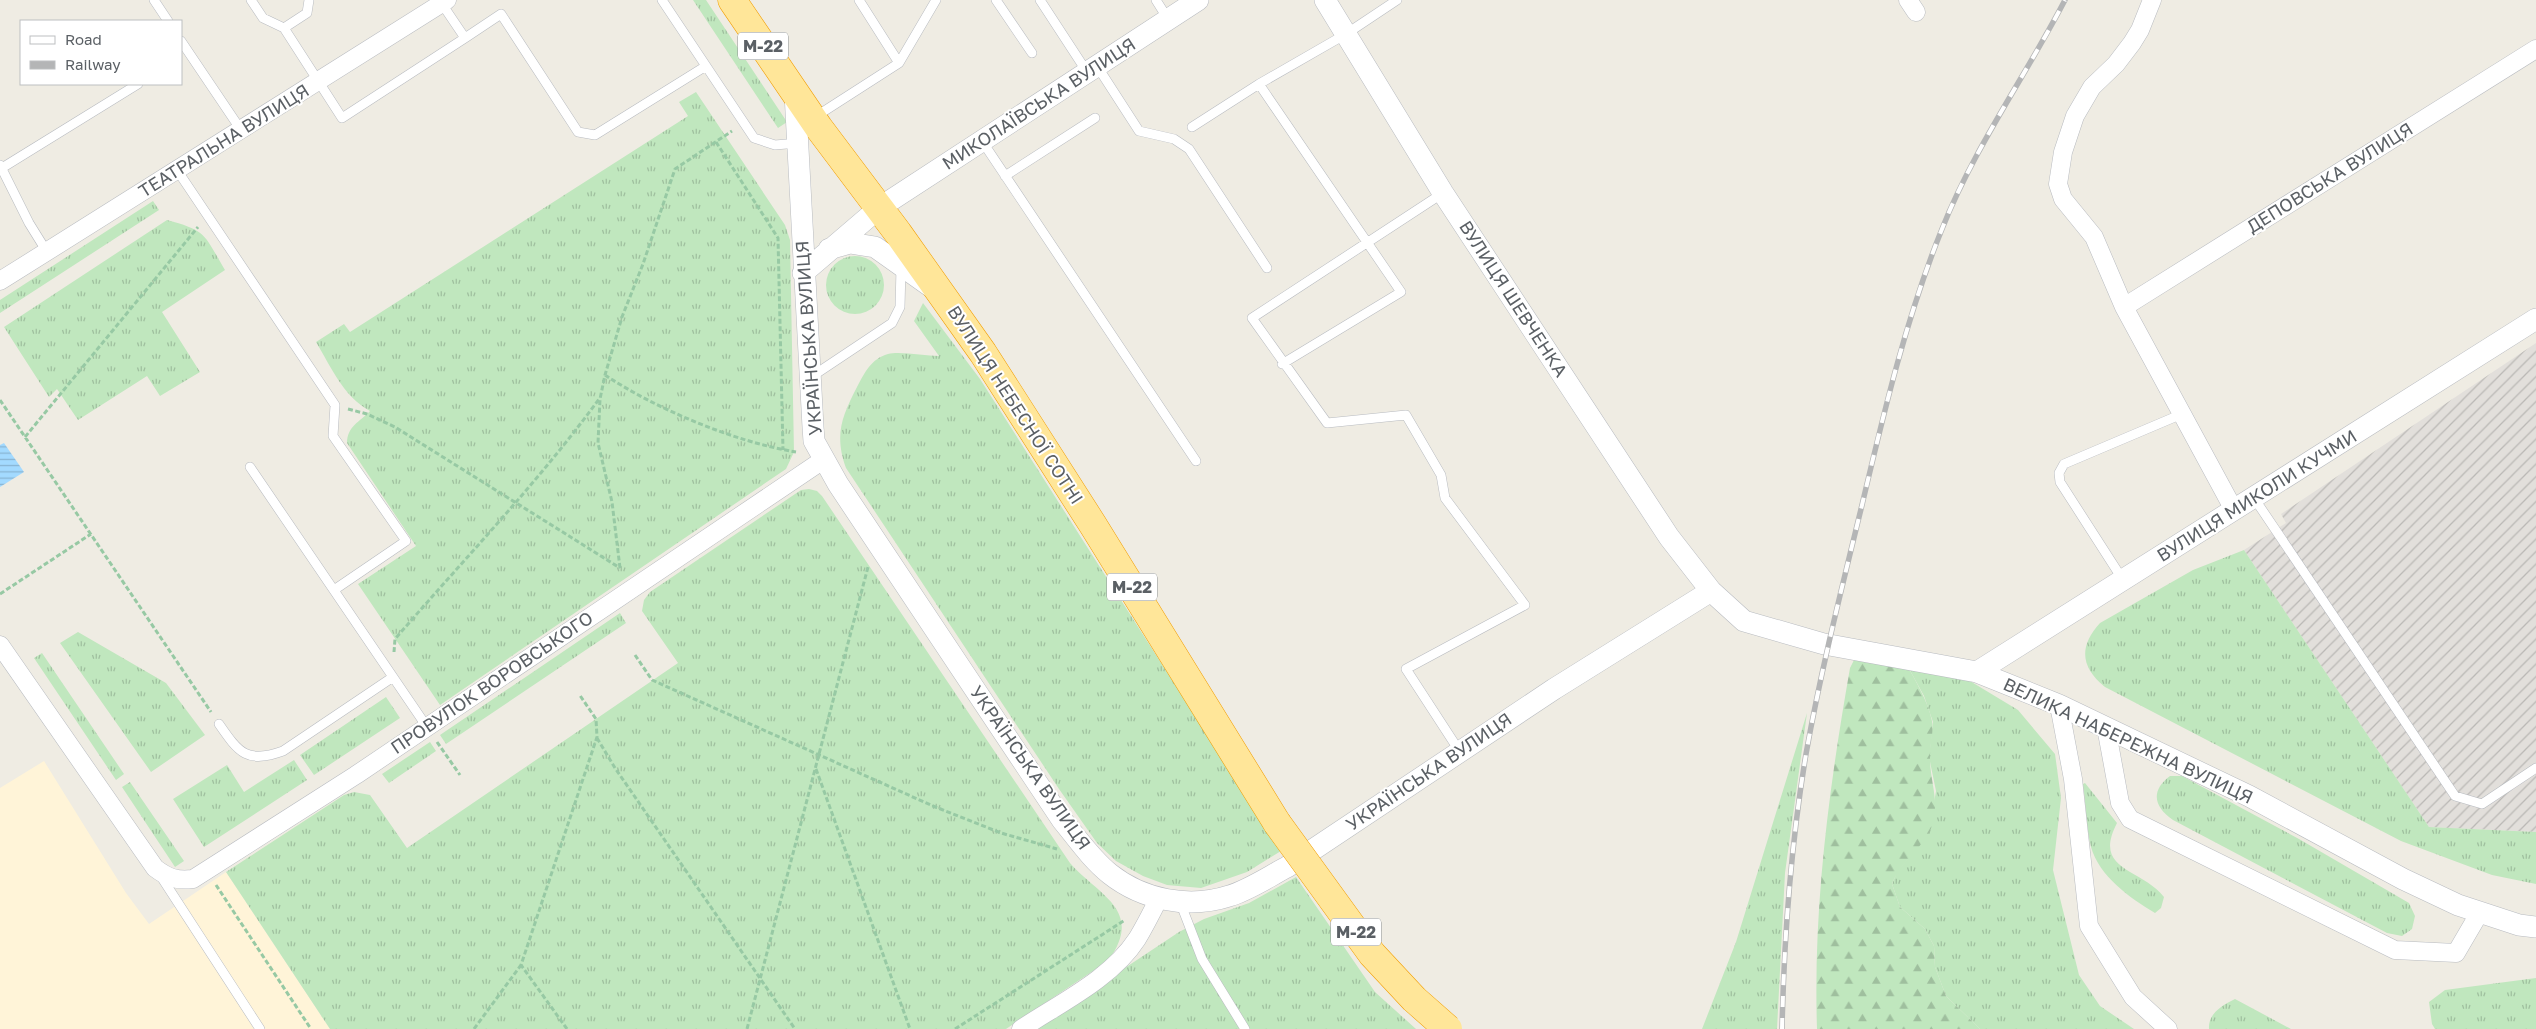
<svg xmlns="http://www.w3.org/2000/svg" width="2536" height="1029" viewBox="0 0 2536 1029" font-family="'Golos Text',sans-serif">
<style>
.commercial{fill:#fff4d8}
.industrial{fill:url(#industrial-furrows)}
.grass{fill:url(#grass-tufts)}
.forest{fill:url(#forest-firs)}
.water{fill:url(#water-rules)}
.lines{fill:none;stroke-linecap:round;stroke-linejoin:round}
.service-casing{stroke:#b8bbc0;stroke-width:10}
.minor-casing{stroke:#b8bbc0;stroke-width:19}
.tertiary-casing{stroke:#b8bbc0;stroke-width:22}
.trunk-casing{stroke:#f29d00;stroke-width:29}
.path{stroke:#97c9a4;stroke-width:3;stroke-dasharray:5 2.5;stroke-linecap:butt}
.service{stroke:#fff;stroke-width:9}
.minor{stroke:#fff;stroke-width:18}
.tertiary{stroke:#fff;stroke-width:21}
.trunk{stroke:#ffe699;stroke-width:28}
.rail-casing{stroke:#b4b5b6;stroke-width:5.5}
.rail{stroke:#fff;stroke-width:4;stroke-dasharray:11;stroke-linecap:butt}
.trunk-bridge-casing{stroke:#f29d00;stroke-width:29;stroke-linecap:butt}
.trunk-bridge{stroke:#ffe699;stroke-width:28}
.labels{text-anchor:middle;stroke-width:4;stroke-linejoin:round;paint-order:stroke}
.shield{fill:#fff;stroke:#8c9093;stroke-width:1}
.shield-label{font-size:16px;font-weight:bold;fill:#5b6065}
.street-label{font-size:18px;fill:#5b6065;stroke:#fff}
</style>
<defs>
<pattern id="industrial-furrows" width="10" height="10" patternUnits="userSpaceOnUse" patternTransform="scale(1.25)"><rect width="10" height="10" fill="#e2dfdb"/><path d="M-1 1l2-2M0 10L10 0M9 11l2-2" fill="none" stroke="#bab8b5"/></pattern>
<pattern id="grass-tufts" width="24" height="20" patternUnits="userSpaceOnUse" patternTransform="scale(1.25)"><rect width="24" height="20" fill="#c0e7be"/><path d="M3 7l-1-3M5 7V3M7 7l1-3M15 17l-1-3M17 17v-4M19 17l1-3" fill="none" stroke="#9fbf9e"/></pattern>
<pattern id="forest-firs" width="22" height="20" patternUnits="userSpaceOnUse" patternTransform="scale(1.25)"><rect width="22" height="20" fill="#c0e7be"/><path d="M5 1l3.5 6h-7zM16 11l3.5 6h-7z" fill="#9fbf9e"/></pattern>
<pattern id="water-rules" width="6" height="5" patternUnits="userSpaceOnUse" patternTransform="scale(1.25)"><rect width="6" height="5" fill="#a3daff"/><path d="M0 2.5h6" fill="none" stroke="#88b4d2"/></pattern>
</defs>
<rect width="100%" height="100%" fill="#efece3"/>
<path class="commercial" d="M44,761L126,893L149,924L226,872L330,1029H0V788Z"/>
<path class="industrial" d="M2536,343V832L2429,827L2244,550L2286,523L2281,514Z"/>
<path class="grass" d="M693,0H706L787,122L778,128Z
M696,92L785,225L790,240L794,452L786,469L440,705L358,584L416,546L347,443C347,426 360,422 370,411C343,396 331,367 316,342L344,324L350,332L688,116L679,102Z
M153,201L159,210L0,313V300Z
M167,220C208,231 204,235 225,270L162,312L200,372L160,396L147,376L78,420L57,389L49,397L4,327Z
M826 285a29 29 0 1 1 58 0a29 29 0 1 1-58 0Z
M923,303L980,379L1281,851L1247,872L1201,888L1167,885L1143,876L1116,861L1097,843L1059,789L846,468C834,435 842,416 857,387C865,372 871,359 888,354C900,351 925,356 939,356L914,321Z
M809,489L817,491L822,496L1070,863C1099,896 1145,910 1108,961L1006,1029H330L226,872L344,795L354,792L370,795L407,848L678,663L642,611L644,600L650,592L801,490Z
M2244,550L2429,827L2536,832V884L2492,875L2401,841L2105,687C2080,667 2079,646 2100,623L2193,570Z
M620,613L626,623L446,744L440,735Z
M78,632L166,683L205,735L151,772L60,643Z
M42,653L124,774L116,780L34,658Z
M1907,665L1965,678L2018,710L2055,754L2061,798L2053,870L2079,975L2100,1006L2134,1029H1980L1946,996L1935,967L1934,946L1925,929L1900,907L1892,884L1897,872L1929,832L1936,791L1929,757L1933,722L1924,696Z
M386,697L400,718L314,775L300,755Z
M1807,713L1785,873L1777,1029H1702L1736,942Z
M430,742L436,751L389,783L382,774Z
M294,760L307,780L204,847L173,799L227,765L244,792Z
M2170,776H2182L2299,839L2409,903L2415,916L2412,929L2402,936L2387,933L2173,820C2154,807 2150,791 2170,776Z
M130,782L184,861L175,867L122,787Z
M2085,783L2117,823C2092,871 2141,868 2164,897L2161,908L2155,913C2130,898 2099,876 2091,847C2086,827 2086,805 2083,784Z
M1296,877L1375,992L1416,1029H1033L1179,932L1204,919L1249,903Z
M2536,978V1029H2435L2432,1024L2429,1002L2445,990Z
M2235,999L2291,1029H2209C2208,1013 2223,1005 2235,999Z"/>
<path class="forest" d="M1855,658L1907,665C1916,682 1928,701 1932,721C1934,731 1930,744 1930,755C1929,781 1942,804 1930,831C1920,850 1900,863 1892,884L1900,907L1925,929L1934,946L1935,967L1946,996L1980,1029H1817C1813,907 1829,788 1850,668Z"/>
<path class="water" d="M4,443L24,472L0,487V445Z"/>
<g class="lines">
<defs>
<path id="service" d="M154,0L168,21
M251,0L263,18L284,28L342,118L465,38
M662,0L754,138L775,145L798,143
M859,0L899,63
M996,0L1032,53
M1040,0L1087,72
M1156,0L1168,19
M442,4L465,38L501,14L578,132L595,135L706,66
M284,28L307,13L309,0
M181,41L241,130
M1097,66L1139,131L1174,139L1189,149L1267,268
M815,117L899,63L936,0
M1192,127L1259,84
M982,141L1196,461
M0,165L29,223L47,252
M2,168L138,84
M177,170L335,405L333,436L406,541L334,590
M1005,176L1095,118
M1443,193L1252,318L1327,423L1406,415L1441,475L1445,498L1525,605L1406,669L1460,752
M1282,364L1401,292L1259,84L1346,34L1397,0
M811,377L892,323L900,307L901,268
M250,467L427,727
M2254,498L2455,796L2482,804L2536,768
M2123,580L2060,482L2059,473L2064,464L2182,414
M219,724C239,753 247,764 283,751L393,677
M160,875L260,1029
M1180,902L1202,959L1245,1029"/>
<path id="minor" d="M1908,0L1916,12
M2152,0L2140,30L2132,43L2116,64L2092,87L2075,116L2063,152L2058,184L2063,199L2094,237L2124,307L2234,510
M0,281L447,0
M2124,307L2536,49
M0,645L155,868C168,878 177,881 193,879L356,775L823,460
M2059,705L2073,779L2089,926L2133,997L2168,1029
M2106,727L2120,803L2130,819L2395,950L2456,953L2480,912
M1021,1029C1060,1003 1111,979 1137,939C1145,926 1152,912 1159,898"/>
<path id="tertiary" d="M1325,0L1443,193L1669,537L1711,591L1744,621L1824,644L1977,672L2059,705L2249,796L2403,879L2458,905L2519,925L2536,927
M795,93L813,427L814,441L838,484L1062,820C1077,838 1091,859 1110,874C1143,900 1189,909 1229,896C1249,890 1268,877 1287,867L1554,689L1711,591
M829,249L850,243L875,247L930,286
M803,273L879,208L1198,0
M1977,672L2536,319"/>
<path id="trunk" d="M732,0L819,128L898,233L983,353L1093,525L1277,823"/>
</defs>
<use href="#service" class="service-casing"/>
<use href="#minor" class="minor-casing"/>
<use href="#tertiary" class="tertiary-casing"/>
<use href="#trunk" class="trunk-casing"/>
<path class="path" d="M716,142L778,238L783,450
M605,375C656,409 735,442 796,452
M0,400L211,712
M348,409L367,414L395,427L620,568
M25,437L198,227
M620,568L612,502L598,443L600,399L605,375L622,317L643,264L675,169L732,131
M0,594L91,534
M394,652L395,639C464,559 537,484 599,399
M635,655L652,680L933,806L1001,833L1057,849
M597,738L615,768L795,1029
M437,742L460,775
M816,769L910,1029
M216,885L311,1029
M474,1029L521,965
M567,1029L521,965L597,737L596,719L579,694
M747,1029L868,567
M955,1029L1125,920"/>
<use href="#service" class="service"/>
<use href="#minor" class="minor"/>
<use href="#tertiary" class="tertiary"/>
<use href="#trunk" class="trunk"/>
<defs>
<path id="rail" d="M1782,1029C1784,937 1791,844 1806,754C1821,670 1842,587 1862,505C1884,412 1906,318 1942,229C1974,148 2025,77 2065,0"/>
</defs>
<use href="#rail" class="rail-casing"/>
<use href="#rail" class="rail"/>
<defs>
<path id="trunk-bridge" d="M1277,823L1372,954L1414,999L1448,1029"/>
</defs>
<use href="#trunk-bridge" class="trunk-bridge-casing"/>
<use href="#trunk-bridge" class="trunk-bridge"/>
</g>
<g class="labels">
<g class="shield">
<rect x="738" y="32.5" width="50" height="27" rx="4"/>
<rect x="1107" y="573.5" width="50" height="27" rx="4"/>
<rect x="1331" y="918.5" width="50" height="27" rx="4"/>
</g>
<g class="shield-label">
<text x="763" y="52">М-22</text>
<text x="1132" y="593">М-22</text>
<text x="1356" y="938">М-22</text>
</g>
<g class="street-label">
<text transform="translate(1039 104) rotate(-33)" y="6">МИКОЛАЇВСЬКА ВУЛИЦЯ</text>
<text transform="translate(224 141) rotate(-32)" y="6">ТЕАТРАЛЬНА ВУЛИЦЯ</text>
<text transform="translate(2330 178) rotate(-32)" y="6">ДЕПОВСЬКА ВУЛИЦЯ</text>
<text transform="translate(1513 299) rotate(57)" y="6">ВУЛИЦЯ ШЕВЧЕНКА</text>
<text transform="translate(809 338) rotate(-94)" y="6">УКРАЇНСЬКА ВУЛИЦЯ</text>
<text transform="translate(1015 405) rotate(57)" y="6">ВУЛИЦЯ НЕБЕСНОЇ СОТНІ</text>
<text transform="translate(2257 496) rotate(-32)" y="6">ВУЛИЦЯ МИКОЛИ КУЧМИ</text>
<text transform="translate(492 683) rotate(-34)" y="6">ПРОВУЛОК ВОРОВСЬКОГО</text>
<text transform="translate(2128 741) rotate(25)" y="6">ВЕЛИКА НАБЕРЕЖНА ВУЛИЦЯ</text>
<text transform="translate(1030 768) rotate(55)" y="6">УКРАЇНСЬКА ВУЛИЦЯ</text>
<text transform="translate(1429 772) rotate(-34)" y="6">УКРАЇНСЬКА ВУЛИЦЯ</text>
</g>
</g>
<rect x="20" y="20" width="162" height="65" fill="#ffffff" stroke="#bdbfc1"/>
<rect x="30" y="36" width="25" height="8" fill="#ffffff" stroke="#bdbfc1"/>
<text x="65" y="45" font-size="15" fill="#5b6065">Road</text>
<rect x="30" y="61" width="25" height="8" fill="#b4b5b6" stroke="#bdbfc1"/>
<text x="65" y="70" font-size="15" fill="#5b6065">Railway</text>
</svg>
